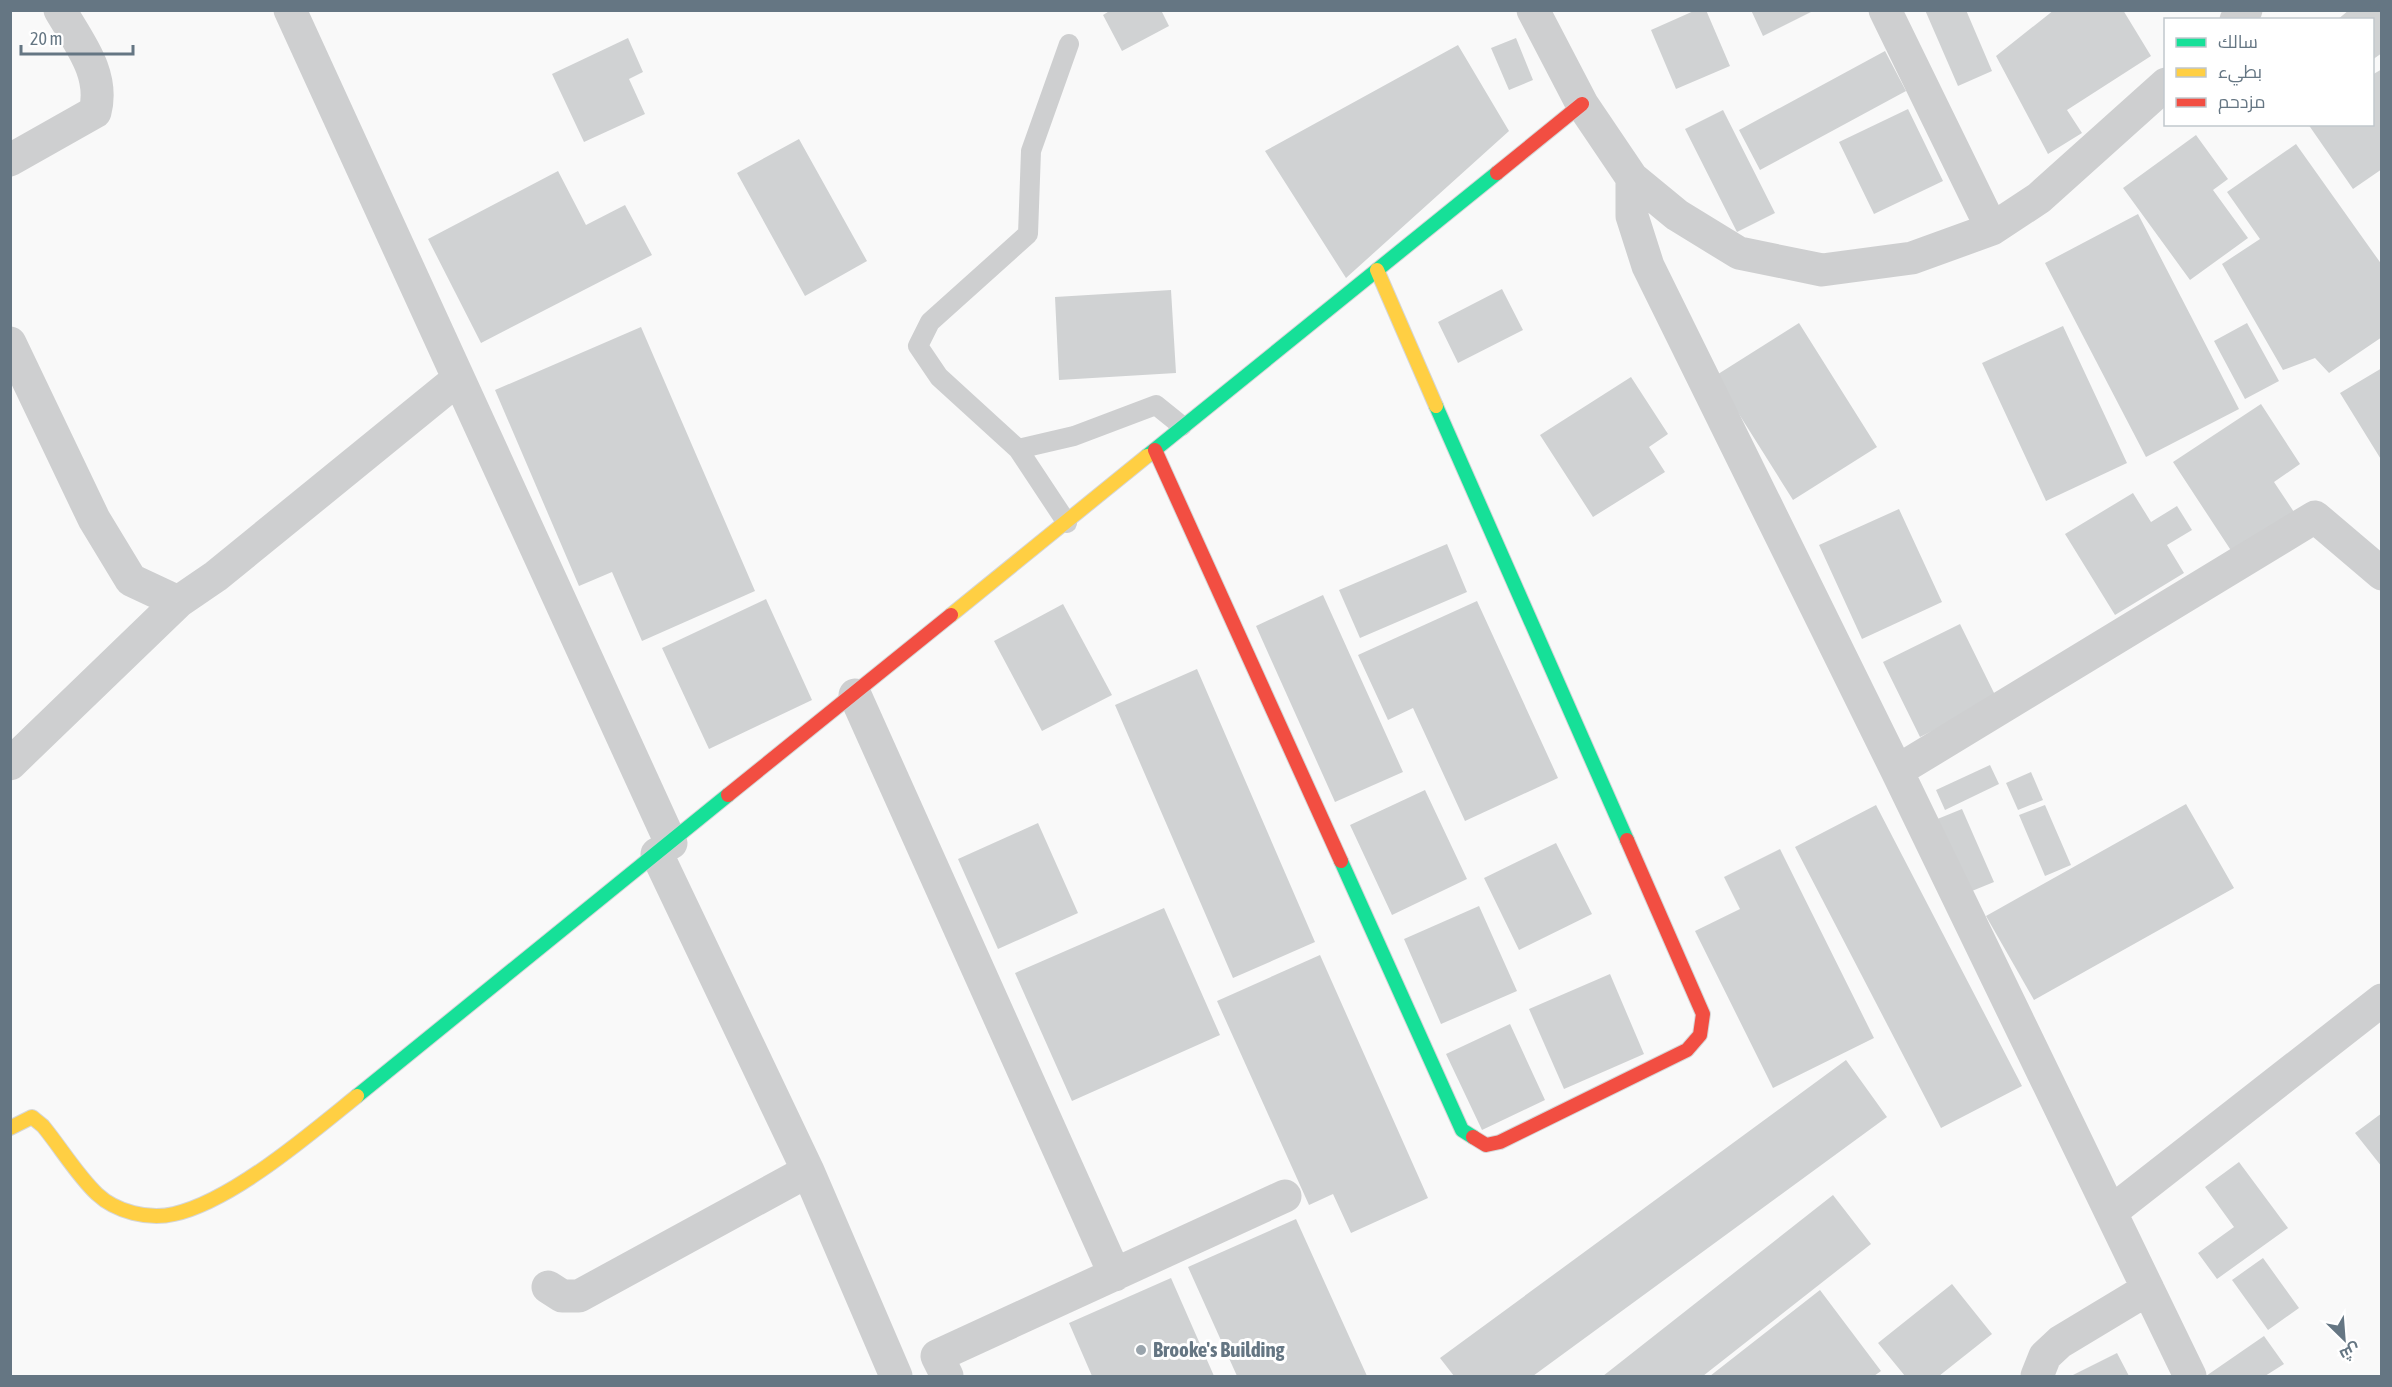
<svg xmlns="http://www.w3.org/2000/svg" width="2392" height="1387" viewBox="0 0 2392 1387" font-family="'Asap Condensed',Cairo,sans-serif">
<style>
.building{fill:#d0d2d3}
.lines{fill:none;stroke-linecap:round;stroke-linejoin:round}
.fast-casing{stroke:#d5d6d7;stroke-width:16}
.slow-casing{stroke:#d5d6d7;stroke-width:16}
.jam-casing{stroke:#d5d6d7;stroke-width:16}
.lane{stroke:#cecfd0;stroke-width:20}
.street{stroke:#cecfd0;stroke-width:33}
.fast{stroke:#16e098;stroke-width:14}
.slow{stroke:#ffcf43;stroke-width:14}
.jam{stroke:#f24e42;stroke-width:14}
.poi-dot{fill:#99a4ac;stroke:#fff;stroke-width:2}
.labels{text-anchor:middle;stroke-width:6;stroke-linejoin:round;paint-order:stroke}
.poi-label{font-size:21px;font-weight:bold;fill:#657683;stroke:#fff;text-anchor:start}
</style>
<rect width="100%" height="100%" fill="#f9f9f9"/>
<path class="building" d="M1111,10H1161L1169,26L1122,51L1103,15Z
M1696,10H1706L1730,66L1676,89L1651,30Z
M1751,10H1815L1763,36Z
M1925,10H1966L1992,71L1958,86Z
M2054,10H2123L2151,56L2067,110L2082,133L2048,154L1996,56Z
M2349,10H2382V53L2372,60V20H2337Z
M628,38L643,72L629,79L645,114L584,142L552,74Z
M1516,38L1533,80L1509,90L1491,48Z
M1458,45L1509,131L1346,278L1265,151Z
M1885,51L1906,91L1760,170L1739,130Z
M2382,69V169L2353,189L2308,124H2372V75Z
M1908,109L1943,181L1874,214L1839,142Z
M1723,110L1775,213L1737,232L1685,129Z
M2196,135L2228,179L2213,190L2248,238L2190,280L2123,188Z
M799,139L867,261L805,296L737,173Z
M2296,144L2382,265V337L2329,373L2315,358L2283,370L2222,264L2260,239L2227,192Z
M558,171L586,225L625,205L652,255L481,343L428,239Z
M2138,214L2239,409L2146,457L2045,263Z
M1502,289L1523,330L1458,363L1438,322Z
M1171,290L1176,373L1059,380L1055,297Z
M1799,323L1877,447L1793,500L1715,376Z
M2247,323L2279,381L2245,399L2214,341Z
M2063,326L2127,463L2046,501L1982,363Z
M641,327L755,591L642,641L612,572L579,586L495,390Z
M2382,368V461L2340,393Z
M1631,377L1668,434L1649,447L1665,472L1593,517L1540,435Z
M2261,404L2300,464L2274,482L2294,512L2232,552L2173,462Z
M2133,493L2151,522L2177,506L2192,530L2167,545L2184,573L2115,615L2065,534Z
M1899,509L1942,602L1862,639L1819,545Z
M1447,544L1467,592L1360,638L1339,590Z
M1323,595L1403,772L1335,802L1256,626Z
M766,599L812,700L709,749L662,648Z
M1477,601L1558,778L1465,821L1413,708L1388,720L1358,655Z
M1063,604L1112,695L1042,731L994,641Z
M1960,624L1997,699L1920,737L1883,662Z
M1197,669L1315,942L1233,978L1115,705Z
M1990,765L1999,784L1945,810L1936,790Z
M2031,772L2043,800L2018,810L2006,783Z
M1425,790L1467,879L1392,915L1350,825Z
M2186,804L2234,888L2034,1000L1986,916Z
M1876,805L2022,1086L1941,1128L1795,847Z
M2045,805L2071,865L2045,876L2019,815Z
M1962,809L1994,882L1967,893L1935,820Z
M1038,823L1078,913L998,949L958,859Z
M1556,843L1592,914L1519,950L1484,878Z
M1780,849L1874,1038L1773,1088L1695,931L1740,909L1724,877Z
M1479,906L1517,991L1441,1024L1404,939Z
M1164,908L1220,1035L1072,1101L1015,973Z
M1320,955L1428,1198L1351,1233L1333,1194L1309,1205L1217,1001Z
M1610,974L1644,1054L1564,1089L1529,1009Z
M1510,1024L1545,1100L1482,1130L1446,1054Z
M1846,1060L1887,1117L1533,1376H1454L1440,1358Z
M2382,1113V1167L2355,1133Z
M2239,1162L2288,1228L2217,1279L2198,1253L2234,1227L2205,1187Z
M1833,1195L1871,1244L1703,1376H1603Z
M1296,1219L1367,1376H1237L1188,1267Z
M2263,1258L2299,1308L2268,1330L2232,1280Z
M1171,1278L1214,1376H1092L1069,1323Z
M1952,1284L1992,1334L1939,1376H1905L1878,1343Z
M1820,1290L1881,1371L1874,1376H1710Z
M2264,1336L2284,1364L2265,1376H2206Z
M2117,1353L2129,1376H2071Z"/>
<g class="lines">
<defs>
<path id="fast" d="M1436,406L1627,840
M1147,456L1497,173
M1341,861L1462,1130L1473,1137
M357,1096L728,795"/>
<path id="slow" d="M1377,270L1436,406
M951,615L1147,456
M10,1128L32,1117L43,1126C61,1148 77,1175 97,1194C116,1212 149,1220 174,1214C232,1201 310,1134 357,1096"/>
<path id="jam" d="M1497,173L1582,104
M1155,450L1341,861
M728,795L951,615
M1473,1137L1486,1145L1500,1142L1687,1050L1700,1035L1703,1014L1627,840"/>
</defs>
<use href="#fast" class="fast-casing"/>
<use href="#slow" class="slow-casing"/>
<use href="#jam" class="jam-casing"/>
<path class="lane" d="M1069,44L1031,151L1028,234L930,322L918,346L939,377L1018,449L1074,436L1156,405L1182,426
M1018,449L1067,523"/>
<path class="street" d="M290,10L671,843
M1533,10L1582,104L1632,178L1677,215L1739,253L1822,270L1912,258L1992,229L2039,198L2166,84
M1885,10L1992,229
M2236,20L2246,10
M10,160L95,112C105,74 79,43 60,10
M1632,178V216L1648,266L1897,771L2190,1376
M10,343L94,519L131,580L178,602L216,576L458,379
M855,695L1115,1275
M10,764L178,602
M1897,771L2315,517L2382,574
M657,854L808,1171L896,1376
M2111,1212L2382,1000
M548,1287L562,1296H579L808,1171
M947,1376L937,1356L1285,1196
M2037,1376L2045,1356L2060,1342L2148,1289"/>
<use href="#fast" class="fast"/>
<use href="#slow" class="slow"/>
<use href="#jam" class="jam"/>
</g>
<circle class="poi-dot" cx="1141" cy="1350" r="6"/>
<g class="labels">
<g class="poi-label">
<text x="1153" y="1357">Brooke's Building</text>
</g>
</g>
<rect width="2392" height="1387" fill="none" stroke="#657683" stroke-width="24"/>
<rect x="2164" y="18" width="210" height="108" fill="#ffffff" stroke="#c1c8cd" stroke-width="1.5"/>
<rect x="2176" y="38" width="30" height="9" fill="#16e098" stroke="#c1c8cd" stroke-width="1.5"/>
<text x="2218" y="48" font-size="18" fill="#657683">سالك</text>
<rect x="2176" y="68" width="30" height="9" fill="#ffcf43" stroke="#c1c8cd" stroke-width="1.5"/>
<text x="2218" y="78" font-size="18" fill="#657683">بطيء</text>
<rect x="2176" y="98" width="30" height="9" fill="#f24e42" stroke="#c1c8cd" stroke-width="1.5"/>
<text x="2218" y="108" font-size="18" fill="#657683">مزدحم</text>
<g transform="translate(2344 1339) rotate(155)" stroke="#ffffff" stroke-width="4.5" paint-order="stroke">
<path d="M0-4.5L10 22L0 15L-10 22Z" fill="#657683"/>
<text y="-9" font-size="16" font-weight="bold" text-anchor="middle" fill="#657683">ش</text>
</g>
<path d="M21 45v9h112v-9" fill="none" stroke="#657683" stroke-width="3"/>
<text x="30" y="45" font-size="18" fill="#657683" stroke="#ffffff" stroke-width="4.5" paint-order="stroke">20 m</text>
</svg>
